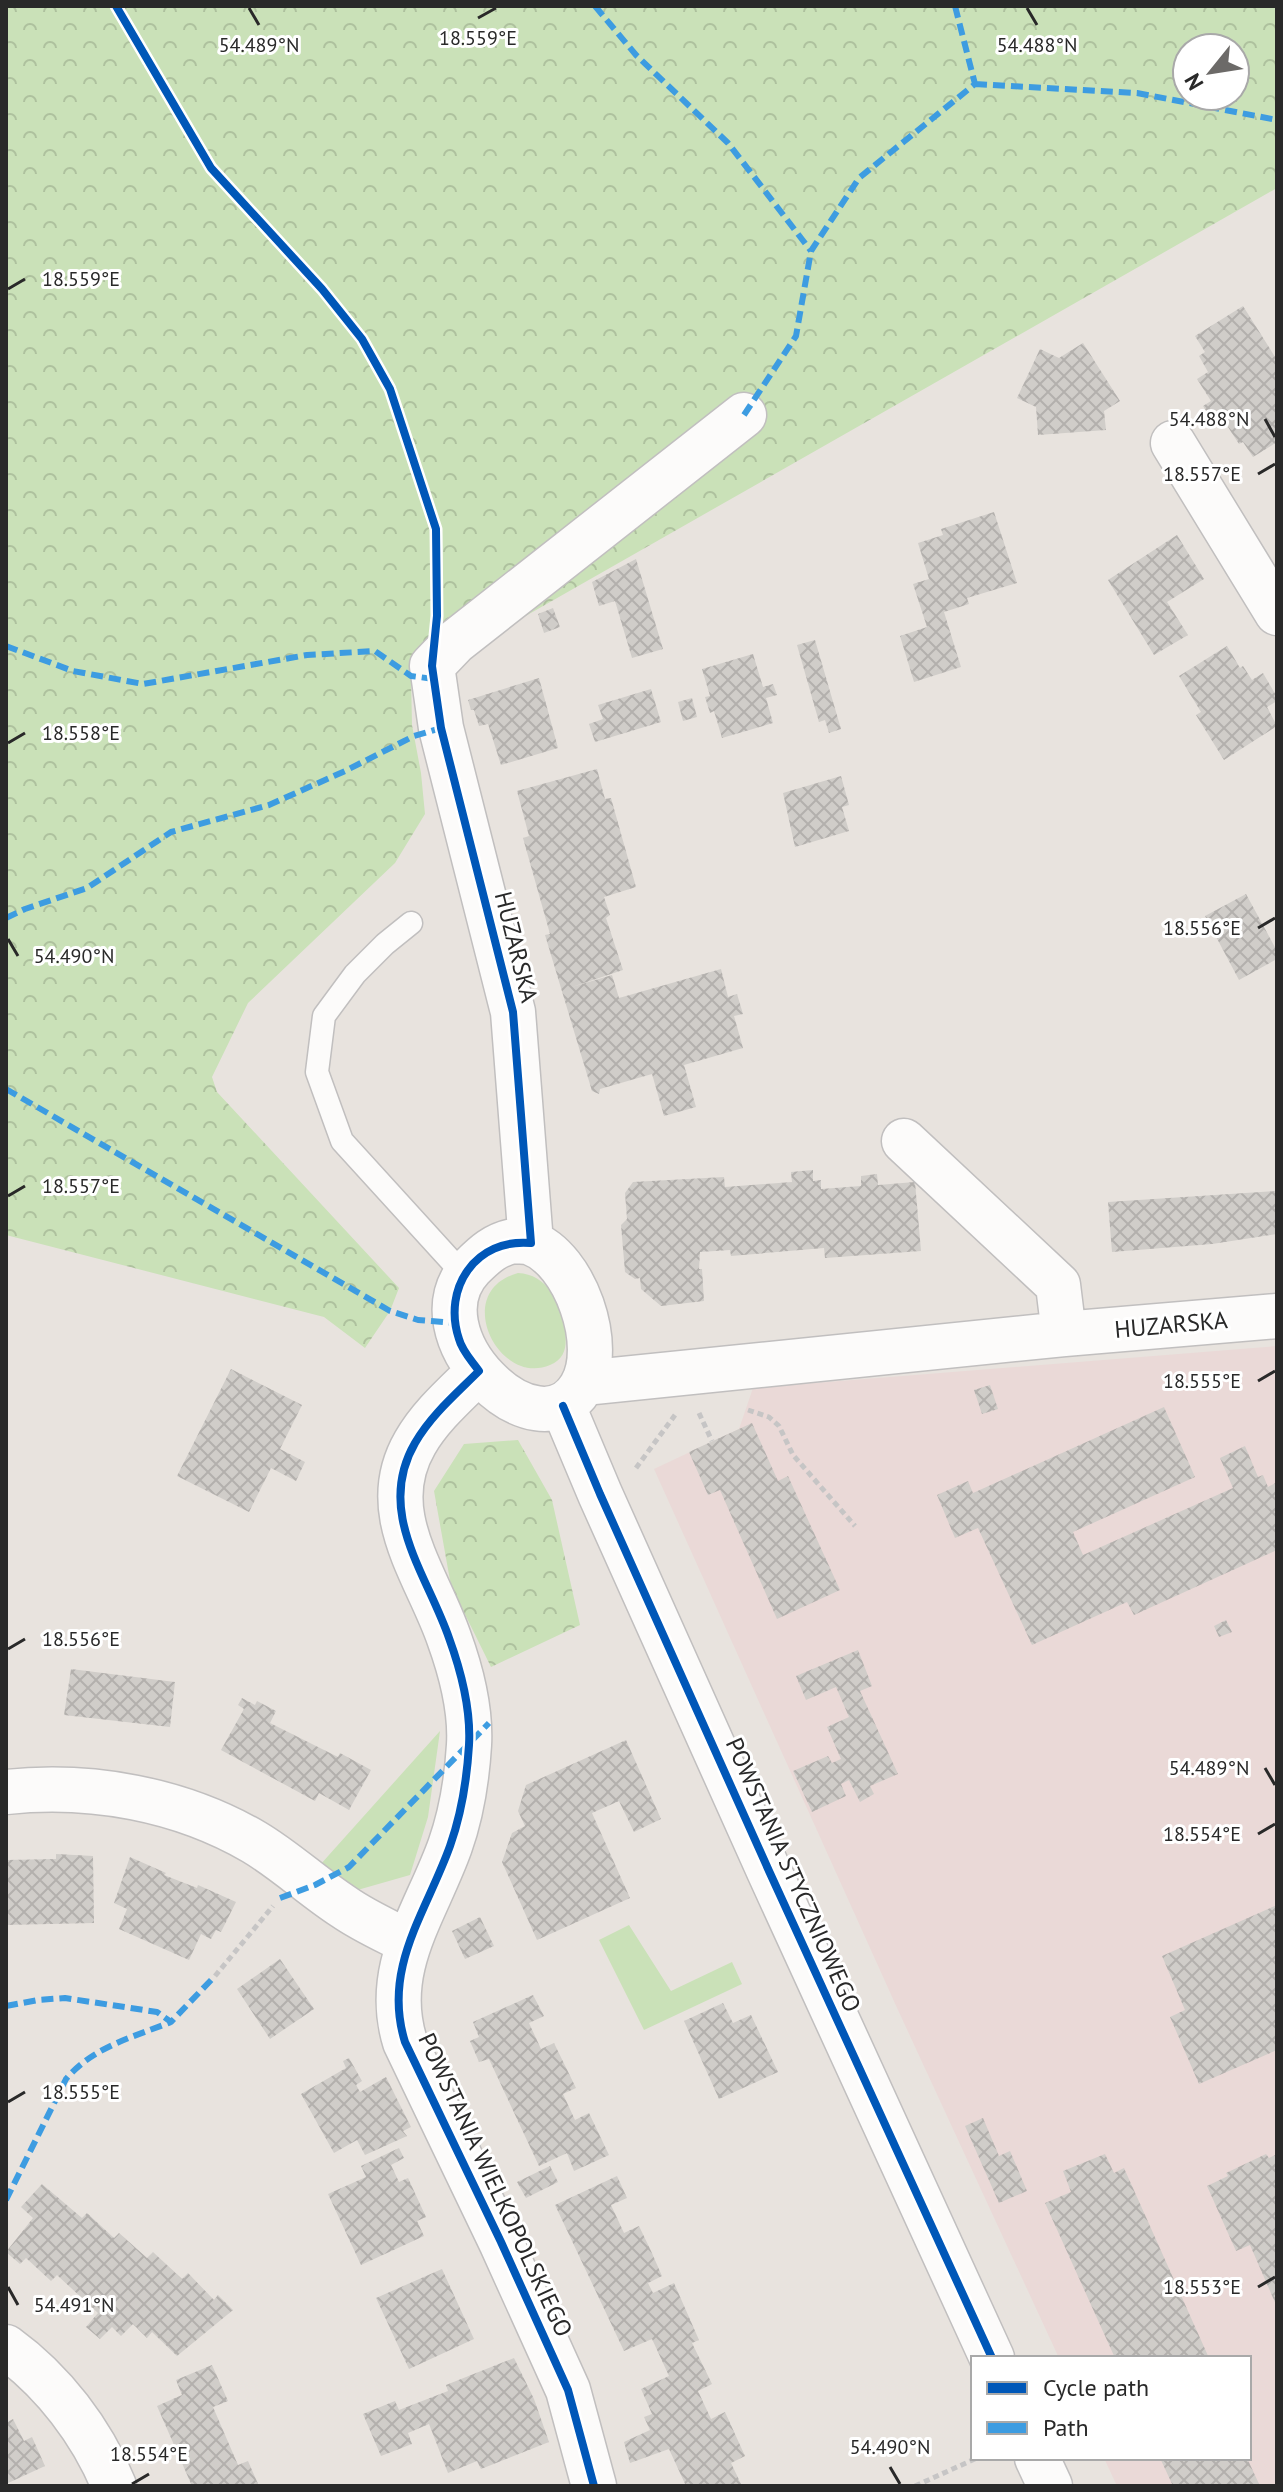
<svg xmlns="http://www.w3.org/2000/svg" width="1283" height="2492" viewBox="0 0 1283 2492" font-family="'PT Sans',sans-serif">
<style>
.medical{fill:#ead9d7}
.green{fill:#cae1b8}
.forest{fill:url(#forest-crowns);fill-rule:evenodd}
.building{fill:url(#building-cross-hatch)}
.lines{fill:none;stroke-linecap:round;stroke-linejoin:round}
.lane-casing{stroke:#c1bfbf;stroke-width:25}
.street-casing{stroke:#c1bfbf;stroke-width:47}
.path{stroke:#c6c5c5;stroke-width:5;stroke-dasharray:6 4;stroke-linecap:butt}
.lane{stroke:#fcfbfa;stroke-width:22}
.street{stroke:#fcfbfa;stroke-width:44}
.quiet{stroke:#3d9ce1;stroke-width:6;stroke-dasharray:12 6;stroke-linecap:butt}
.cycleway-casing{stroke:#fff;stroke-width:13}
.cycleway{stroke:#0057b8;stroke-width:8}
.ticks{fill:none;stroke:#292929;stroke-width:3}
.labels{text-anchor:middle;stroke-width:6;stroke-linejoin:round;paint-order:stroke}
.street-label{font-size:24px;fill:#292929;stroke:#fff}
.ticks-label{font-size:20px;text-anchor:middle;fill:#292929;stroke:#fff;stroke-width:6;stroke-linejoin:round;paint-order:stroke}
</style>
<defs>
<pattern id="forest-crowns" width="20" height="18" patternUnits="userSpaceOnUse" patternTransform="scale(2)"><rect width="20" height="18" fill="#cae1b8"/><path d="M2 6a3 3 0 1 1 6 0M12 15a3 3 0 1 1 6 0" fill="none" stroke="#aec19e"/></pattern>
<pattern id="building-cross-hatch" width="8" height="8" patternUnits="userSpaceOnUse" patternTransform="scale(2)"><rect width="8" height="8" fill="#d0cdc9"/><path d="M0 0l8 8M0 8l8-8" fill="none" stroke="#b3b0ad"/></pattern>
</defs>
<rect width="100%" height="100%" fill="#e8e3de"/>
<path class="medical" d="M1277,1346V2486H1117L1104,2458H1249V2358H1059L898,2010L654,1469L739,1429L753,1388Z"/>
<path class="green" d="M518,1273C547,1274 561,1303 565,1329C567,1345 566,1359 550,1365C498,1387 451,1291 518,1273Z
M440,1731L428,1817L410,1875L354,1891L320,1865Z
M629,1925L671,1991L732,1962L742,1984L644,2030L599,1940Z"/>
<path class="forest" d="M6,6H1277V188L457,655L411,676L412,725L421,773L425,814L395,863L248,1003L212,1077L217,1092L399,1288L390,1311L365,1348L324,1317L6,1235ZM1187,48H1235V96H1187Z
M518,1440L552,1500L580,1625L491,1667L451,1586L434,1491L464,1444Z"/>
<path class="building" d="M1243,306L1277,360V442L1253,457L1243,442L1239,444L1224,421L1216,427L1203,406L1211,401L1197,379L1208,372L1199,356L1205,352L1195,336Z
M1083,343L1120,401L1104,411L1106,430L1038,435L1036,407L1017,398L1040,349L1059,358Z
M994,512L1017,583L967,598L969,604L944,612L961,667L914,682L900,636L927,627L913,584L929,579L918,543L943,535L941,529Z
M1177,535L1204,579L1167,602L1188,635L1154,655L1108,580Z
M636,559L663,649L632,658L615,601L599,606L592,582Z
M553,608L560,627L544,633L538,614Z
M815,640L841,729L829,733L825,720L819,722L797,645Z
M1227,646L1240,668L1243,666L1252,680L1263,673L1277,697V701L1267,707L1277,726L1224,760L1196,715L1201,712L1179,676Z
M753,654L763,687L773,684L777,695L766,698L773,723L722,738L714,711L710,713L705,697L710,696L702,669Z
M539,678L558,748L501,765L488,724L479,726L474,710H471L468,700Z
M651,689L661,722L595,742L589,724L603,719L598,705Z
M692,698L697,717L683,721L678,702Z
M597,769L605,799L611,798L636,887L604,897L610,915L606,918L623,970L572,987L612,975L619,998L721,969L728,997L737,994L743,1014L734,1016L743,1048L684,1065L696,1107L664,1116L652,1074L600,1089L599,1094L592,1091L545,935L550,934L523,838L529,836L517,791Z
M841,776L849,805L842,807L849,831L795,847L783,793Z
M1246,894L1277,951V959L1239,980L1205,916Z
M813,1170V1181L821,1180V1189L861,1186V1176L877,1174L878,1185L915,1182L921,1251L825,1258L824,1248L731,1256L730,1250L700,1252L699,1269H702L704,1301L661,1306L641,1289L640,1278L635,1279L625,1272L621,1225L627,1219L625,1193L633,1182L724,1177L725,1187L792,1182L791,1172Z
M1277,1191V1234L1212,1244L1112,1252L1108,1202Z
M231,1369L302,1405L280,1449L305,1462L296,1481L271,1468L249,1512L177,1476Z
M990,1385L998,1409L982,1414L974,1390Z
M1164,1407L1195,1477L1073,1532L1083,1555L1233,1488L1220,1458L1245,1446L1258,1477L1263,1475L1268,1487L1277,1482V1550L1134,1615L1127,1602L1032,1645L978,1528L955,1538L937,1495L968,1481L973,1493Z
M752,1423L778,1481L788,1476L840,1590L777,1619L720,1490L708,1495L689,1452Z
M1226,1620L1232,1632L1219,1637L1214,1626Z
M858,1650L872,1686L860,1691L898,1774L870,1786L874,1794L860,1802L849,1780L841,1784L846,1796L812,1812L793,1771L828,1756L832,1763L841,1759L827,1727L849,1717L836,1687L806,1700L796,1676Z
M71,1669L175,1682L170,1727L64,1715Z
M242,1698L255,1705L257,1701L276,1711L270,1723L338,1757L340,1753L371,1770L349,1810L319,1793L315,1801L221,1750L244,1709L238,1705Z
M626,1740L661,1819L634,1832L619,1801L592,1813L630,1898L537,1940L502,1862L512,1833L525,1826L518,1811L526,1785Z
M56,1854L93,1856L94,1923L6,1925V1860L56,1859Z
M130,1857L166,1873L164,1875L197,1888L198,1885L236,1902L221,1932L216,1930L211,1939L201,1934L189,1960L119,1929L127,1909L114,1903Z
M1277,1905V2050L1199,2084L1170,2017L1185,2010L1162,1956Z
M480,1917L494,1946L465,1959L452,1931Z
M280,1959L314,2009L270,2039L237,1989Z
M533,1995L544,2016L529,2023L541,2049L554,2043L576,2088L563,2094L575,2120L589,2113L609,2155L574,2171L567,2153L539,2166L489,2059L479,2062L470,2041L479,2037L473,2022Z
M723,2003L733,2023L751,2015L778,2072L719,2099L684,2021Z
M349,2058L362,2081L356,2085L360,2092L386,2077L411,2127L403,2131L407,2136L365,2155L357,2140L334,2153L301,2094L346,2068L343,2061Z
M983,2118L999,2156L1010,2151L1027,2191L999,2203L965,2126Z
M399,2148L404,2158L391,2165L399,2182L408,2178L426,2217L417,2221L424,2236L361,2265L328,2194L366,2177L361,2166Z
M1105,2154L1114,2173L1124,2168L1209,2358H1115L1045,2203L1071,2192L1063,2171Z
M1266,2154L1269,2158L1277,2154V2307L1250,2245L1236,2251L1207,2186L1228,2176L1226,2173Z
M550,2166L558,2182L526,2198L517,2182Z
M617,2176L627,2198L611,2205L624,2233L639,2226L651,2251L662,2276L648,2283L653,2293L674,2283L699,2340L692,2343L712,2384L698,2391L711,2419L725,2412L745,2456L731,2463L742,2486H686L669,2449L630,2463L624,2442L650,2430L644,2417L652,2414L641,2389L669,2376L652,2339L624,2351L555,2205Z
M42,2184L82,2218L87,2213L114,2238L119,2233L147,2258L153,2252L182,2279L188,2273L214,2300L218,2295L233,2310L177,2356L152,2332L147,2338L133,2324L121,2336L112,2327L100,2339L86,2327L98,2313L57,2275L51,2281L26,2258L20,2264L6,2252L33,2218L21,2207Z
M442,2269L474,2339L409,2369L376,2298Z
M514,2358L534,2399L549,2442L481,2469L477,2461L448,2473L429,2424L408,2433L412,2444L381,2456L363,2414L395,2401L399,2410L448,2391L446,2385Z
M212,2365L228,2401L213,2407L238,2465L248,2461L259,2486H192L157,2406L182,2395L176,2380Z
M13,2419L24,2441L32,2437L45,2466L6,2484V2423Z
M1160,2458H1247L1260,2486H1173Z"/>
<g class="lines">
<defs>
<path id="lane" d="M411,923L385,944L355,974L324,1016L317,1072L342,1141L464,1275"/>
<path id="street" d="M1173,443L1277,613
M904,1141L1058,1285L1064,1334
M513,1241C518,1242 526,1241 531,1243C575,1259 606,1346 581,1387C538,1460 408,1333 472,1267C485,1254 495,1245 513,1241Z
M531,1243L513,1012L441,728L432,666L455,642L744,415
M479,1371C457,1393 431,1415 415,1443C375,1512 427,1574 449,1638C461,1671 471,1710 469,1745C467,1778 461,1815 450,1846C426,1913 382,1968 405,2042L501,2242L568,2390L594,2486
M584,1383L1064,1334L1277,1316
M563,1406L600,1494L769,1871L992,2358
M6,1792C91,1783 180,1799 254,1842C286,1861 313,1887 344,1907C364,1921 387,1931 408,1942
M6,2347C53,2381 92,2432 114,2486
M1037,2458L1050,2486"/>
</defs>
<use href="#lane" class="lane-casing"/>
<use href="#street" class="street-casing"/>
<path class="path" d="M748,1410L769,1417L779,1426L793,1455L855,1526
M699,1413L712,1441
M636,1468L675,1415
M215,1976L273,1906
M915,2486L977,2458"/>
<use href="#lane" class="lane"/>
<use href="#street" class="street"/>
<path class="quiet" d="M595,6L636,55L728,143L811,251
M975,84L1137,93L1277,120
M744,415L796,336L811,251L859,178L975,84L955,6
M6,646L73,671L143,684L307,655L375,651L411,676L434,679
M6,918L25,909L87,888L171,832L269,805L345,771L414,736L441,728
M6,1089L390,1311L418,1320L455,1323
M280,1898L315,1885L349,1867L489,1723
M6,2006L38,2000L65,1998L157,2012L171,2022L215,1976
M6,2200L66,2079C93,2047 133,2037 171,2022"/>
<defs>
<path id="cycleway" d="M116,6L211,168L322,289L362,339L390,389L436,529L437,616L432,666L441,728L513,1012L531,1243C476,1238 442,1288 459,1339C462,1351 472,1361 479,1371C457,1393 431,1415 415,1443C375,1512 427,1574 449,1638C461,1671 471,1710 469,1745C467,1778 461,1815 450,1846C426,1913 382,1968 405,2042L501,2242L568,2390L594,2486
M563,1406L600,1494L769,1871L992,2358"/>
</defs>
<use href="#cycleway" class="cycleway-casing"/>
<use href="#cycleway" class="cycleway"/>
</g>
<path class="ticks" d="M249,8L259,25M1027,8L1037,25M478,18L496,8M8,289L25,279M1265,419L1275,437M1258,474L1275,464M8,743L25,733M1258,928L1275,918M8,939L18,956M8,1196L25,1186M1258,1381L1275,1371M8,1649L25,1639M1265,1768L1275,1785M1258,1834L1275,1824M8,2102L25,2092M8,2287L18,2305M1258,2287L1275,2277M890,2467L900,2484M132,2484L149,2474"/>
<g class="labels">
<g class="street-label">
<text transform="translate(516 947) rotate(76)" y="8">HUZARSKA</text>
<text transform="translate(1171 1325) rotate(-5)" y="8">HUZARSKA</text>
<text transform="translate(793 1875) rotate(66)" y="8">POWSTANIA STYCZNIOWEGO</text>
<text transform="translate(495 2185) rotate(65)" y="8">POWSTANIA WIELKOPOLSKIEGO</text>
</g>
</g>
<g class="ticks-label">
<text x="478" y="45">18.559°E</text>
<text x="1037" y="52">54.488°N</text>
<text x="259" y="52">54.489°N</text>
<text x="81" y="286">18.559°E</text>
<text x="1209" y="426">54.488°N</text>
<text x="1202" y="481">18.557°E</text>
<text x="81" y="740">18.558°E</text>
<text x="1202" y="935">18.556°E</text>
<text x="74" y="963">54.490°N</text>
<text x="81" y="1193">18.557°E</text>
<text x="1202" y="1388">18.555°E</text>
<text x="81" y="1646">18.556°E</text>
<text x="1209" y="1775">54.489°N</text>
<text x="1202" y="1841">18.554°E</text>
<text x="81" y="2099">18.555°E</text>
<text x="1202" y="2294">18.553°E</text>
<text x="74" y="2312">54.491°N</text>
<text x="890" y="2454">54.490°N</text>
<text x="149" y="2461">18.554°E</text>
</g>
<rect width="1283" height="2492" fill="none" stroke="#292929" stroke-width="16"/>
<rect x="971" y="2356" width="280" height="104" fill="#ffffff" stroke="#a9a9a9" stroke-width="2"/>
<rect x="987" y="2382" width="40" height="12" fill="#0057b8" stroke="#a9a9a9" stroke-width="2"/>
<text x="1043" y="2396" font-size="24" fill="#292929">Cycle path</text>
<rect x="987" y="2422" width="40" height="12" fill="#3d9ce1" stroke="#a9a9a9" stroke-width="2"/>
<text x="1043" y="2436" font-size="24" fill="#292929">Path</text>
<g transform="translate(1211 72) rotate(240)"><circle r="38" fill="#ffffff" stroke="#a9a9a9" stroke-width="2"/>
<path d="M0-6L14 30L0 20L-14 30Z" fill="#6c6a68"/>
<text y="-12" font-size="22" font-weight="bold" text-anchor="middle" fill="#292929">N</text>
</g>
</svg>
